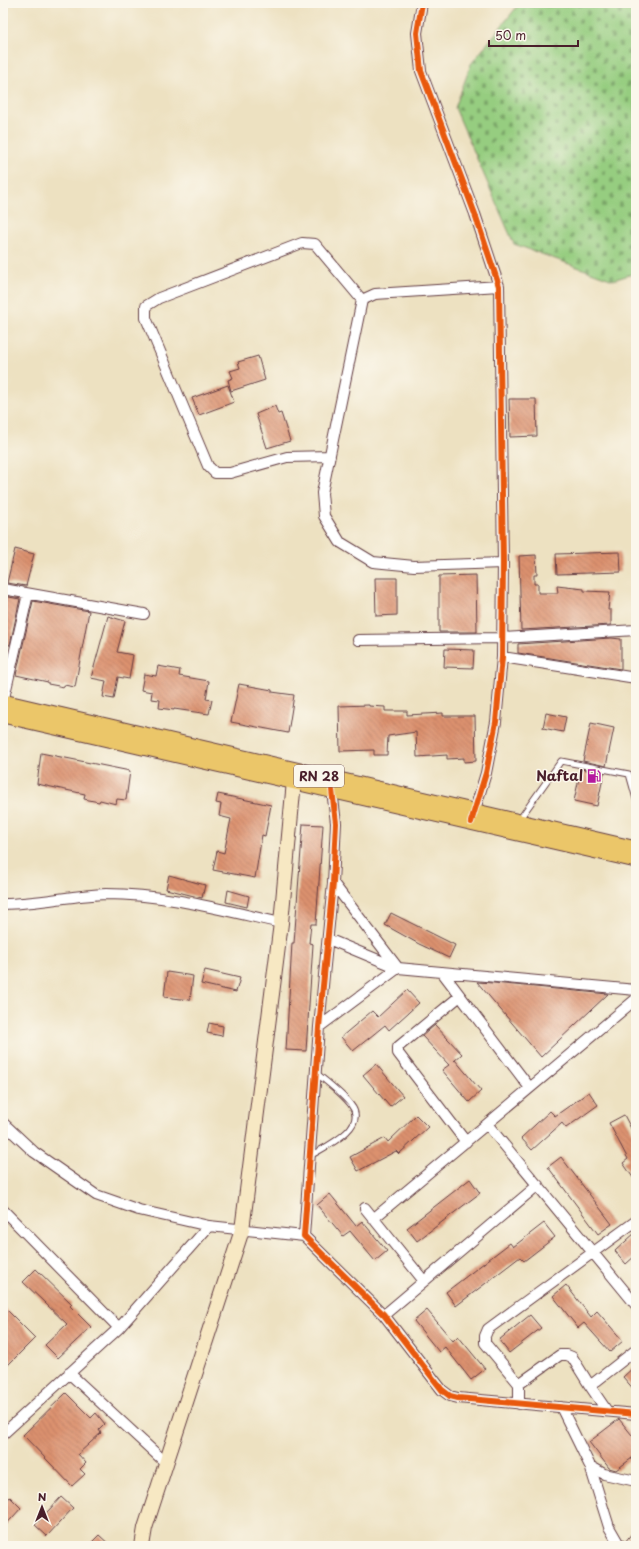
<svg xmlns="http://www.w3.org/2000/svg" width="639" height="1549" viewBox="0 0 639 1549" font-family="'Playpen Sans',sans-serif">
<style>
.cemetery{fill:url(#cemetery-stones);stroke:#707656}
.building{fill:url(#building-back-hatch)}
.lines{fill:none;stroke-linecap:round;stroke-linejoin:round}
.service-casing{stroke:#623c42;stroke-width:7}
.minor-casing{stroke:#623c42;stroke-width:12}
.secondary-casing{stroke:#623c42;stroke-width:16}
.primary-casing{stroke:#623c42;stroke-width:17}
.service{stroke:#fff;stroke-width:5}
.minor{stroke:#fff;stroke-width:10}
.secondary{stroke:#f7e8c3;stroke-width:14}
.primary{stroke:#ebc669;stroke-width:15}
.cycleway-casing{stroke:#fbf7ec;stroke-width:8}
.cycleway{stroke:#e8590c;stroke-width:6}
.labels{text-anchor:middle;stroke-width:3;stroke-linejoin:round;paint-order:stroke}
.shield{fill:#fbf7ec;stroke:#7f6065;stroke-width:1}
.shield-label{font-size:13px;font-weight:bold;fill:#4a1f2b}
.poi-label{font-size:14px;font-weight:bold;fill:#4a1f2b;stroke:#fbf7ec;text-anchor:end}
</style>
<defs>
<pattern id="cemetery-stones" width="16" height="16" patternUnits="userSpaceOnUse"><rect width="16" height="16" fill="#96cd80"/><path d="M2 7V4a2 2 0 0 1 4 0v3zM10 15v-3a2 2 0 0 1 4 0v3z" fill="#7ca669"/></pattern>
<pattern id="building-back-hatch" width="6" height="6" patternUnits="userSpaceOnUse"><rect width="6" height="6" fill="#db916e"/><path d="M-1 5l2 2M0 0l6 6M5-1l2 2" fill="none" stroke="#b4765b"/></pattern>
</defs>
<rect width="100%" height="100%" fill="#fbf7ec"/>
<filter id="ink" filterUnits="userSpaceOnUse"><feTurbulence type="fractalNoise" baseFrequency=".025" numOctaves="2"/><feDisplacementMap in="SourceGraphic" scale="8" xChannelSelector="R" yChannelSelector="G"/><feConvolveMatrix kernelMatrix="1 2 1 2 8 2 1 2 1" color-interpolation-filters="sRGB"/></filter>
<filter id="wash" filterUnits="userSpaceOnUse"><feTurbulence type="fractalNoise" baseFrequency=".012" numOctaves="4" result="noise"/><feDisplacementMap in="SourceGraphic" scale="16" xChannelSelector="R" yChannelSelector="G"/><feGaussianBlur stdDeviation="0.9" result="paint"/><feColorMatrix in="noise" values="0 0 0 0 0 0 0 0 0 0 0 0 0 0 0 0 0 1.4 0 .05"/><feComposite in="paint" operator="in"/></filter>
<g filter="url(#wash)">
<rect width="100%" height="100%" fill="#ede1c1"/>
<path class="cemetery" d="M520,3H636V273L613,280L514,244L455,108L471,64Z"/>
<g id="blocks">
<path class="building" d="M258,356L265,380L231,391L228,380L233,378L230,371L240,368L238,362Z
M228,385L234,402L199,415L192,398Z
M509,399H536L537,436L510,437Z
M275,406L278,414L281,413L290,441L267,448L256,414Z
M15,549L34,554L26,586L7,583Z
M620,552L621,572L557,574L556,554Z
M536,555L537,575H534V584H538V593H558L557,586L584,589V591L610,592L608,610H611V625L521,630L519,556Z
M476,575L477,632H439V576Z
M375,578H397V615L376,616Z
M3,596L20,599L10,645L3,644Z
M33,601L89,611L75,687L64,685V687L48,684V682L16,675Z
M108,616L125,621L117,652L133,655L129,679L118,677L114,699L103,697L106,681L91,678Z
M611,638L621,639V669L518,653V644Z
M445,649L474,650L473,668L444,667Z
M158,666L180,670L179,676L209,681L206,699L212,700L209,714L174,709V710L159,708L160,700L151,699L152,692L141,690L144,674L156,676Z
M239,684L272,690V692L294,695L288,733L231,722Z
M369,705V706L385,707V711H407V715L443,713V716H475L476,761L464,762V758L447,759V755L417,757L416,732L388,736L387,755H374V750L340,751L339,706Z
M546,713L566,717L563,732L543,728Z
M591,723L614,728L606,766L583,761Z
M41,753L130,771L126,800L117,799L116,804L100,800L99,802L84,799L85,794L37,784Z
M581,769L604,773L597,806L574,801Z
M218,794L271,805L265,836L262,835L255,878L213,870L217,851L224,853L231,819L219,816L221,804L216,803Z
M303,824L323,825L316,924H311L309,943L313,944L306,1051L286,1050L292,943H294Z
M169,875L205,885L202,898L166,889Z
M228,890L249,896L247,907L226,902Z
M391,913L455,945L449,958L419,944L385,925Z
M205,970L240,978L236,992L201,984Z
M167,972L193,976L190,1000L164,997Z
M477,982L494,983L608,994L541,1057Z
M407,990L419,1003L389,1030L385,1025L353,1051L341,1037L372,1011L378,1017Z
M209,1023L223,1026L222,1036L207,1033Z
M435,1025L462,1054L454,1061L455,1060L481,1091L469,1102L442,1070L449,1065L422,1036Z
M376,1064L403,1096L390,1107L363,1075Z
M589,1092L598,1105L566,1128L562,1123L532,1150L521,1138L550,1111L555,1116Z
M416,1115L428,1127L399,1154L396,1151L358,1171L350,1157L385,1138L388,1142Z
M624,1115L636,1138V1182L623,1163L628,1159L609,1123Z
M561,1157L612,1224L598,1234L548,1167Z
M470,1179L480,1193L417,1241L407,1228Z
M330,1194L356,1226L362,1221L387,1251L375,1261L350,1231L343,1236L317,1205Z
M544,1223L555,1237L524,1261L520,1257L456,1306L446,1292L510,1243L513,1247Z
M636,1232V1255L626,1264L615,1251Z
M36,1269L72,1304L70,1306L91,1327L58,1358L45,1345L67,1324L23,1282Z
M566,1285L591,1317L597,1311L623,1341L610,1352L584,1323L578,1328L553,1296Z
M3,1306L35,1338L3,1370Z
M427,1310L453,1341L458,1336L485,1369L471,1380L445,1347L439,1352L414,1321Z
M530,1315L541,1328L509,1353L499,1340Z
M636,1365V1392L623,1377Z
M66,1393L91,1418L96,1413L105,1424L99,1430L101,1433L78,1454L86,1463L80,1469L85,1474L72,1486L23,1435Z
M619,1419L636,1440V1455L616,1470L609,1468L589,1442Z
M10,1497L21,1508L3,1528V1505Z
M61,1497L73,1508L47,1536L35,1525Z
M636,1528V1546H626L625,1542Z
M99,1535L111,1546H88Z"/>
</g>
</g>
<g filter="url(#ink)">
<use href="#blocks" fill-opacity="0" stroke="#623c42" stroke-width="1"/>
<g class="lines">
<defs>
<path id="service" d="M519,820L561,761L629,774L636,799
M310,1156C325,1147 369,1127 351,1105C343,1094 327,1082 316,1073"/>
<path id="minor" d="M422,3L417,33L421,71L475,214L499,286L503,563L502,657L496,722L486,773L473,816
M499,286L375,294L362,300L322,493L324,516L340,542L373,562L414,566L503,563
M330,456L287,457L230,473H215L208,466L146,318V306L159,298L302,243L315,244L362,300
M3,589L144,614
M358,640L502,638L636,630
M502,657L636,678
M3,702L28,594
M332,790L336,823L333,883L319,1027L304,1236L384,1315L442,1390L450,1396L458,1398L636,1414
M333,883L398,968L636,990
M3,904C38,904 72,895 106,894C166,894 223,910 281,923
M328,939L398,968
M442,972L530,1088
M460,996L398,1047V1053L466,1142
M636,999L487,1124L636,1305
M319,1027L398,968
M3,1123L34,1152L96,1195L139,1210L209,1226
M365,1208L424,1281
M3,1210L119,1328
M373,1219L487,1124
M384,1315L538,1185
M69,1373L166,1463
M519,1384L560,1355H567L572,1357L590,1386
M519,1404V1384L485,1343V1336L488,1329L636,1221
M561,1407L590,1466L609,1527L620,1546
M607,1411L590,1386L636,1350
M3,1434L119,1328L209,1226L304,1236
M590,1466L604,1474L636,1481"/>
<path id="secondary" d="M142,1546L145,1528L242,1230L281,923L295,770"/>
<path id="primary" d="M3,702L636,849
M3,715L636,860"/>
</defs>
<use href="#service" class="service-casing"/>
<use href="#minor" class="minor-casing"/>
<use href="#secondary" class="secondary-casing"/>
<use href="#primary" class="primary-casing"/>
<use href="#service" class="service"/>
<use href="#minor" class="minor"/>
<use href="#secondary" class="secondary"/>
<use href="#primary" class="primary"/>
<defs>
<path id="cycleway" d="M422,3L417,33L421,71L475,214L499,286L503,563L502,657L496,722L486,773L471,822
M332,790L336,823L333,883L319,1027L304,1236L384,1315L442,1390L450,1396L458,1398L636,1414"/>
</defs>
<use href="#cycleway" class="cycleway-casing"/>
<use href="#cycleway" class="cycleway"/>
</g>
</g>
<defs>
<symbol id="fuel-bare" viewBox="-9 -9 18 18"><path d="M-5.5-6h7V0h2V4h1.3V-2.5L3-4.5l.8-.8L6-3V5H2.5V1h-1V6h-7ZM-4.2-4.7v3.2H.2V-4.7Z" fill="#b5179e" stroke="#fbf7ec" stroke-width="2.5" paint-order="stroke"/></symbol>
</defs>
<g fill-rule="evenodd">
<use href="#fuel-bare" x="584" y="766" width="20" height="20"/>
</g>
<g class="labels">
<rect class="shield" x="294" y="765" width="50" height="22" rx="3"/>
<g class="shield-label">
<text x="319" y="781">RN 28</text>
</g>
<g class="poi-label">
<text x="583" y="781">Naftal</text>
</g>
</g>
<rect width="639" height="1549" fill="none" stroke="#fbf7ec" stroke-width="16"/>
<g transform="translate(42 1507)" stroke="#fbf7ec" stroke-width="3" paint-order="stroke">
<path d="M0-3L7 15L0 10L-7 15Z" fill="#4a1f2b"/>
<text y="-6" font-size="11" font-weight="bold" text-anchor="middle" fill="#4a1f2b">N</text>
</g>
<path d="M489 40v6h89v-6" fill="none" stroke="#4a1f2b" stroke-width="2"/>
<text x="495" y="40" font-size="12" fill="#4a1f2b" stroke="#fbf7ec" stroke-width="3" paint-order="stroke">50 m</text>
</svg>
